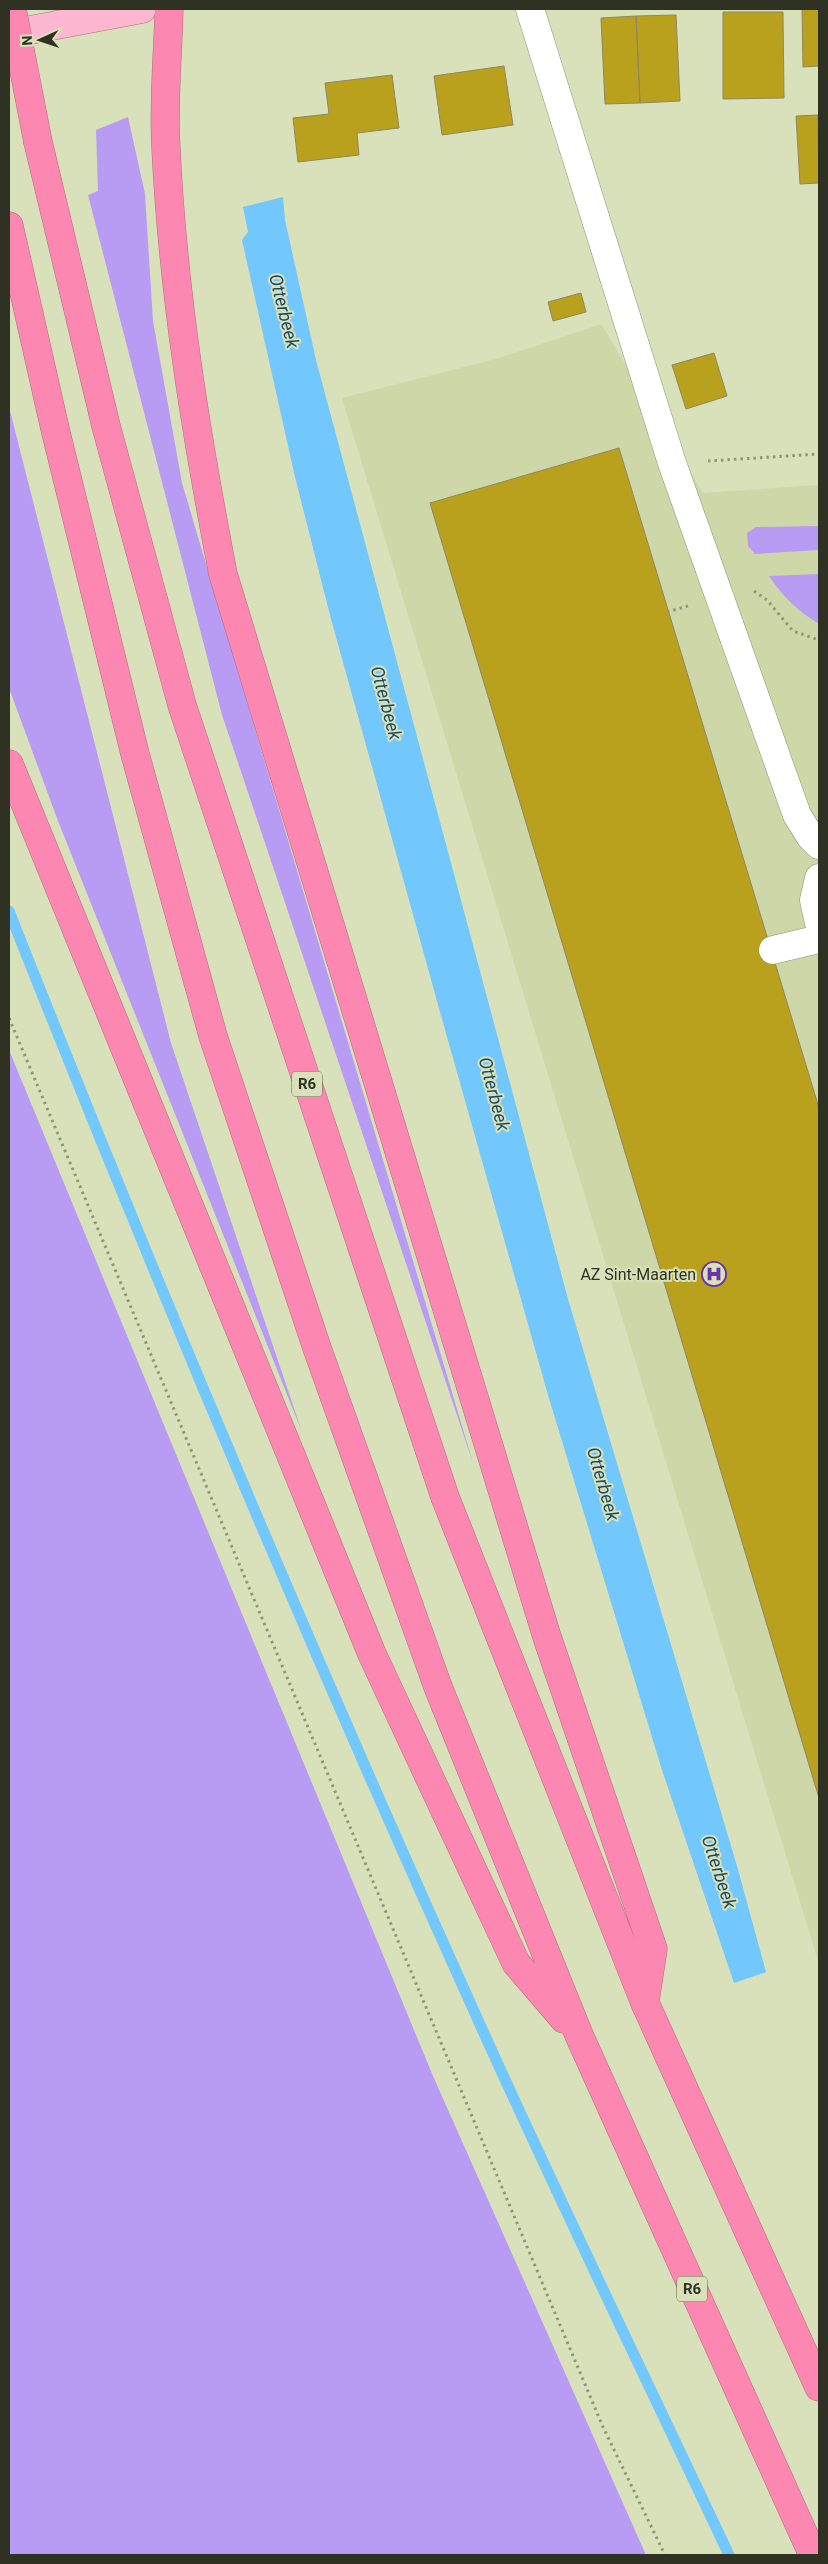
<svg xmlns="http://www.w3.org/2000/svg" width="828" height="2564" viewBox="0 0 828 2564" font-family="Roboto,sans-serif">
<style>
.built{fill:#cdd7a8}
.green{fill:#b89cf3}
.water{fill:#72c7fc}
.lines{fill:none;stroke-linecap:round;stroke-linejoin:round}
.stream{stroke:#72c7fc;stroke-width:11}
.building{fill:#b9a11d;stroke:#8f8761}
.minor-casing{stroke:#89926c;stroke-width:29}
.major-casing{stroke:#b4697f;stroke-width:29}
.highway-casing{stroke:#b4697f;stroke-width:29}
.path{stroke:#909678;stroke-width:3;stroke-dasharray:2.5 4;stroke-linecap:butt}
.minor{stroke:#fff;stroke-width:28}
.major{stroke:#fdb7d0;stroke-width:28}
.highway{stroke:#fc87b1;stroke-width:28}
.highway-bridge-casing{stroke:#b4697f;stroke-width:29;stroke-linecap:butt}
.highway-bridge{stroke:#fc87b1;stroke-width:28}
.labels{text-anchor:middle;stroke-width:4;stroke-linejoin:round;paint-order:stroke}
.shield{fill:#d8e1b9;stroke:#62664f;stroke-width:1}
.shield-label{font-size:15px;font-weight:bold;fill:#2f3222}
.poi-label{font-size:16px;fill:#2f3222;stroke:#d8e1b9;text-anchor:end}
.water-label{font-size:18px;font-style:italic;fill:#1c4a65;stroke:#d8e1b9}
</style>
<rect width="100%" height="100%" fill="#d8e1b9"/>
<path class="built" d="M601,324L703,493L819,485V1964L342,398L496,359Z"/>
<path class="green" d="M128,117L145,194L153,321L182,483L473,1463L222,715L88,195L98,191L96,130Z
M9,407L171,1043L302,1432L58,821L9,688Z
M819,526V550L755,554L748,546L747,533L756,527Z
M819,574V624C798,611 783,597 769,576Z
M9,1050L433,2076L646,2555H9Z"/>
<path class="water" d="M283,197L285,220L316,360L568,1299L737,1866L766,1972L734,1983L662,1770L548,1395L442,1019L331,619L295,477L242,240L248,232L243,207Z"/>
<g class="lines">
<path class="stream" d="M9,911C154,1278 307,1641 469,2000C552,2186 642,2370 729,2555"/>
</g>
<path class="building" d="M802,9H819V66L803,67Z
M723,12H783L784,98L723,99Z
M676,15L680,101L640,103L636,16Z
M636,16L640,103L605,104L601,18Z
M504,66L513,125L442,135L434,76Z
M392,75L399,128L357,133L359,155L298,162L293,118L329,114L325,83Z
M818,115L819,183L800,184L796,116Z
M581,293L586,312L553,321L548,302Z
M714,353L727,396L686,409L672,365Z
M619,448L819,1108V1798L430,503Z"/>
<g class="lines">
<defs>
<path id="minor" d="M530,9L672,463L797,815L810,836L819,845
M819,878L814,900L819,923
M773,950L819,939"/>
<path id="major" d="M9,34L142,9"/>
<path id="highway" d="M169,9C168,55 163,103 166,149C173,293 196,434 223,574L547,1637L653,1949L645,2001
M38,142L106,426L182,705L445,1497L645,2003L819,2387
M9,226L56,433L135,754L213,1036L317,1348L438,1687L579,2035L813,2555
M9,764L372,1654L516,1963L564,2019"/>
</defs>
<use href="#minor" class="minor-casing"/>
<use href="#major" class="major-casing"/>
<use href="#highway" class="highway-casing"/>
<path class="path" d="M708,461L819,454
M754,591L767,600L793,631L819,640
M667,612L688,606
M9,1018L603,2427L665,2555"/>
<use href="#minor" class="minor"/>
<use href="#major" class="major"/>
<use href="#highway" class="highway"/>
<defs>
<path id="highway-bridge" d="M12,9L38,142"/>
</defs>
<use href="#highway-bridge" class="highway-bridge-casing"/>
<use href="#highway-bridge" class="highway-bridge"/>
</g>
<defs>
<symbol id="hospital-ring" viewBox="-11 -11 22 22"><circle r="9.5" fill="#d8e1b9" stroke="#6634ab" stroke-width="1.5"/><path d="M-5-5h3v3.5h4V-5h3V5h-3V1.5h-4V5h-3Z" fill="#6634ab"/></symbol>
</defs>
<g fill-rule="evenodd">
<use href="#hospital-ring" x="700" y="1260" width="28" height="28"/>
</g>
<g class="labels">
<g class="shield">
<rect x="292" y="1071.5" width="30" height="25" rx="4"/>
<rect x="677" y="2276.5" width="30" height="25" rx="4"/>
</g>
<g class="shield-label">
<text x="307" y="1089">R6</text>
<text x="692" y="2294">R6</text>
</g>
<g class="poi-label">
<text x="696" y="1280">AZ Sint-Maarten</text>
</g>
<g class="water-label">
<text transform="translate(284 311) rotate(76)" y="6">Otterbeek</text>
<text transform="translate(386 703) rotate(75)" y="6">Otterbeek</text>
<text transform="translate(494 1094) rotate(75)" y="6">Otterbeek</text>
<text transform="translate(603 1484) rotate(74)" y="6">Otterbeek</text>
<text transform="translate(719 1872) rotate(72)" y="6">Otterbeek</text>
</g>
</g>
<rect width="828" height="2564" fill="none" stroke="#2f3222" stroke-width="20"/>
<g transform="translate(40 40) rotate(267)" stroke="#d8e1b9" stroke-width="4" paint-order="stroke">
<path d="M0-4L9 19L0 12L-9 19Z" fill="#2f3222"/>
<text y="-8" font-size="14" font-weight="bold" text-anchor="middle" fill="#2f3222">N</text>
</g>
</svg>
